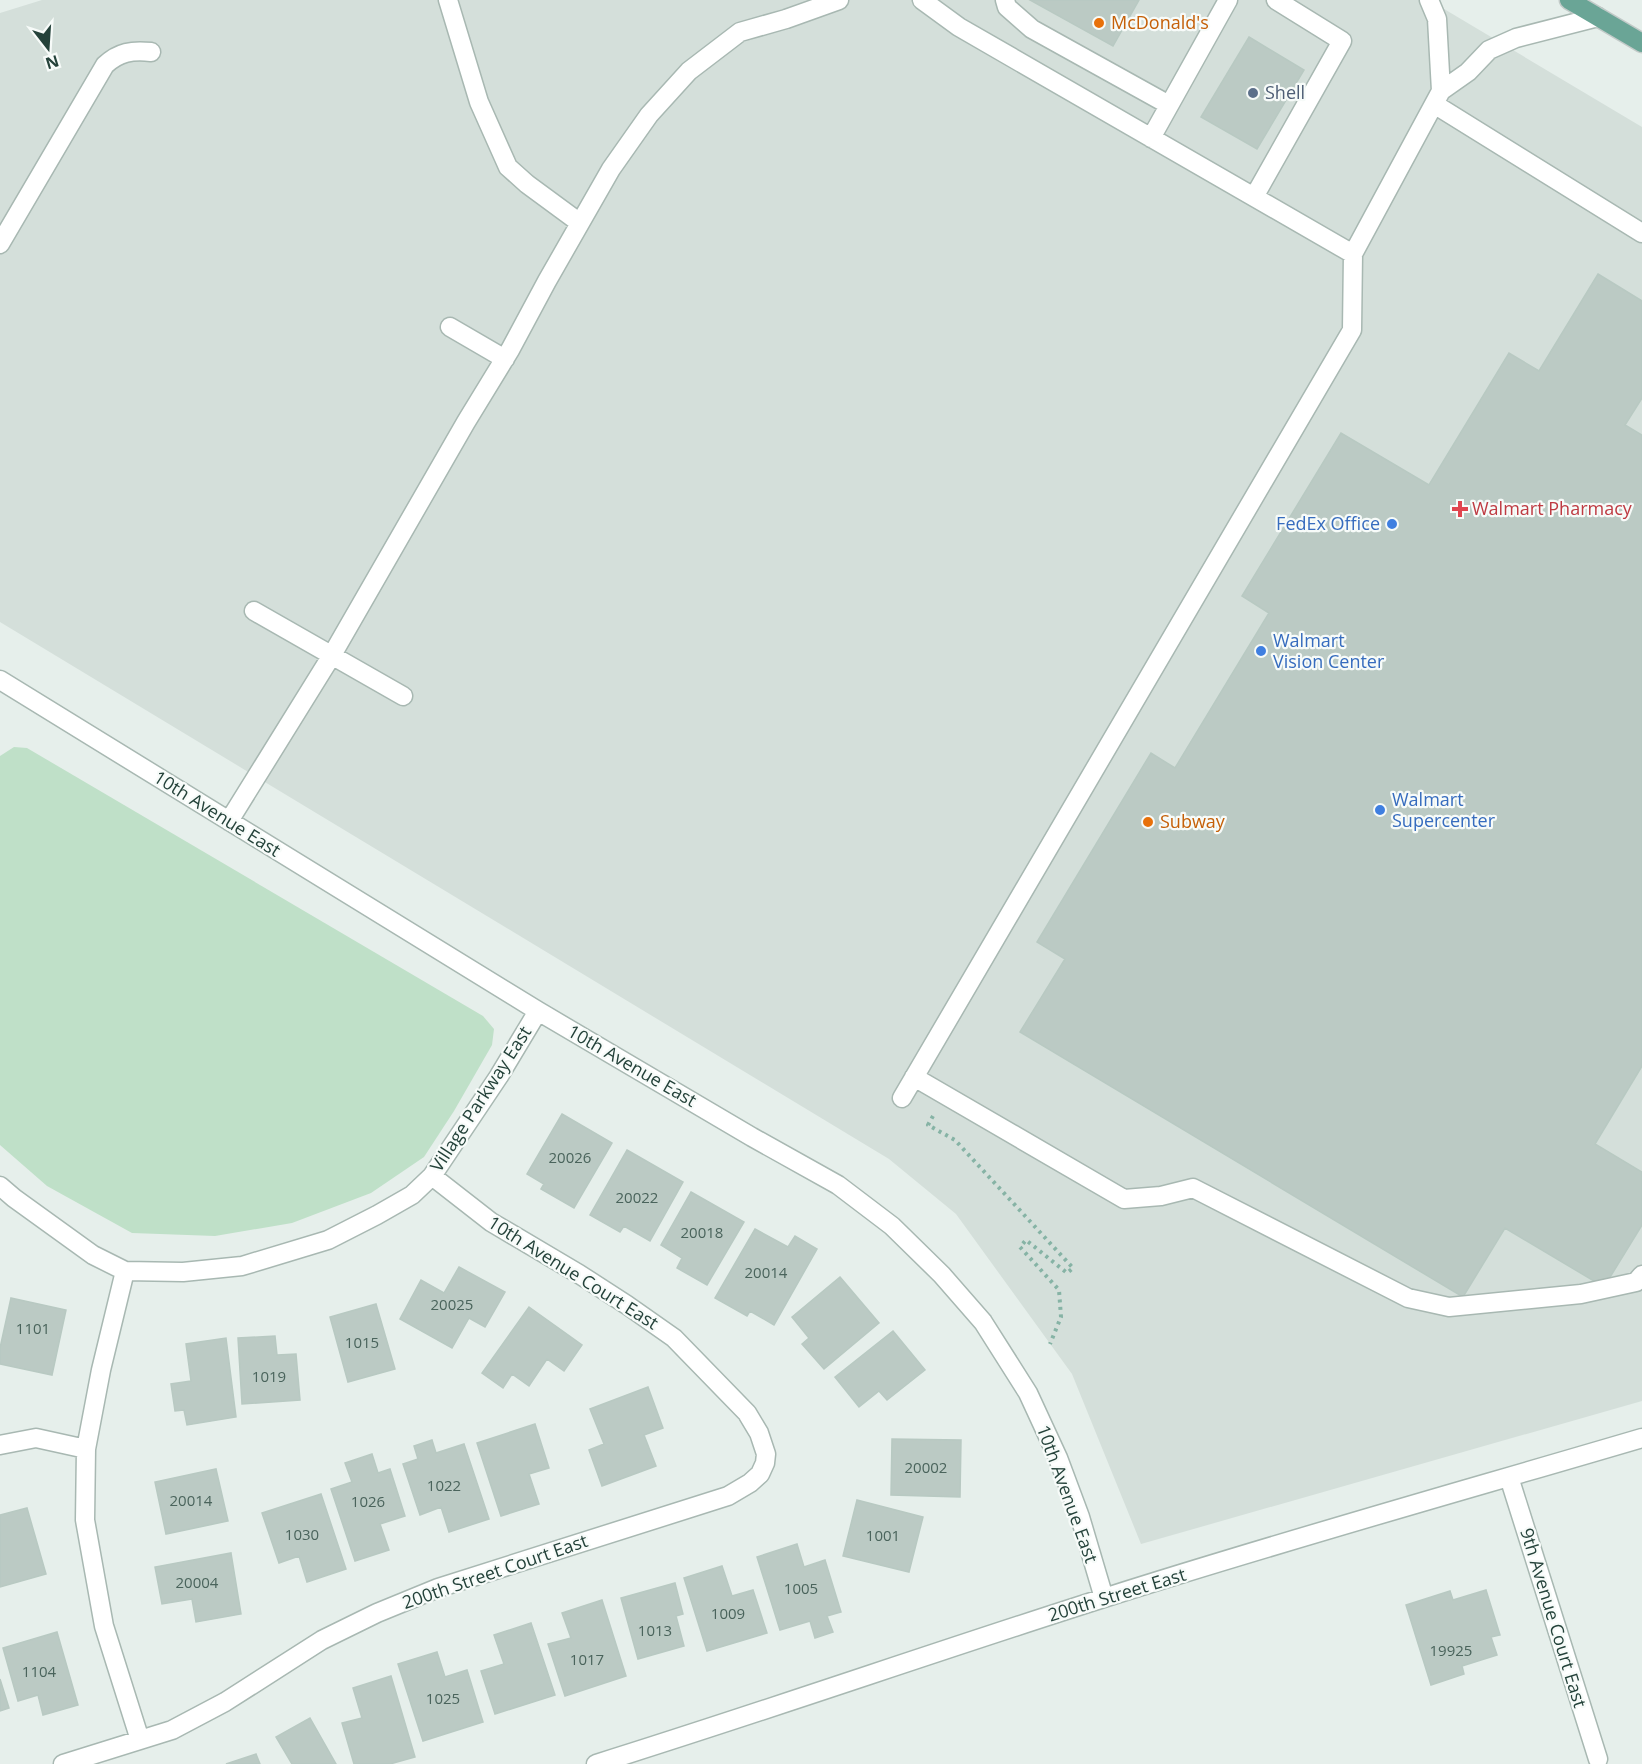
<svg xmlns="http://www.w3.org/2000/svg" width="1642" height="1764" viewBox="0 0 1642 1764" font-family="'Open Sans',sans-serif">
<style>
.built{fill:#d4dfda}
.green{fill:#bfe0c8}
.building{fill:#bbcac4;stroke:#b8c9c2;stroke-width:1.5}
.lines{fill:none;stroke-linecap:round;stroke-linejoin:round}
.minor-casing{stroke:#a8b8b2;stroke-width:21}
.major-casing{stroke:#c2cac8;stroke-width:21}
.path{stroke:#86b3a5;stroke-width:4;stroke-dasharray:3 4.5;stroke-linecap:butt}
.minor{stroke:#fff;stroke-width:18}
.major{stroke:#6aa596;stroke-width:18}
.food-dot{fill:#e8710a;stroke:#f7fbf9;stroke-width:2}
.service-dot{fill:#5c6f8a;stroke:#f7fbf9;stroke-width:2}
.health-dot{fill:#e0444e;stroke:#f7fbf9;stroke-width:2}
.shop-dot{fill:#3f7fe0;stroke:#f7fbf9;stroke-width:2}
.labels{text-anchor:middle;stroke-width:4.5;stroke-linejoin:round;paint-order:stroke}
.number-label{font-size:15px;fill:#4a645c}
.food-label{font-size:18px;fill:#c56008;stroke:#f7fbf9;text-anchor:start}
.service-label{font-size:18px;fill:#4e5e75;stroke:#f7fbf9;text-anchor:start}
.health-label{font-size:18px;fill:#be3a42;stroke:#f7fbf9;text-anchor:start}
.shop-label{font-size:18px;fill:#366cbe;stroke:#f7fbf9;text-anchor:start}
.street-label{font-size:18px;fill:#24423a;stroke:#f7fbf9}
</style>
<rect width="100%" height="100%" fill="#e6efeb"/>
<path class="built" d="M42,0H1429L1642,127V1401L1141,1544L1072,1374L956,1214L889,1159L0,622V13Z"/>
<path class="green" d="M14,747L27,748L483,1016L494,1029L492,1045L454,1111L424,1157L371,1193L292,1223L215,1236L132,1233L47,1186L0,1145V756Z"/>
<path class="building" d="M1030,0H1139L1113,46Z
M1249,37L1304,70L1257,149L1201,117Z
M1598,274L1642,301V398L1625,425L1642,435V1066L1595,1144L1642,1172V1225L1604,1287L1505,1228L1463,1297L1020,1032L1065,959L1037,942L1151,753L1175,768L1269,613L1242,596L1341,433L1429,485L1509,353L1539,371Z
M562,1114L612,1143L574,1208L541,1189L544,1184L527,1174Z
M627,1150L683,1182L650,1241L624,1226L620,1232L590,1215Z
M691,1192L744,1222L707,1285L677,1268L682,1258L661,1245Z
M755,1229L788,1247L795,1236L817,1249L774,1325L750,1311L747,1316L715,1298Z
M459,1267L505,1292L485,1327L469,1318L452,1348L400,1319L421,1280L444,1293Z
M840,1277L879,1323L824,1369L802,1344L809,1338L792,1317Z
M11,1298L66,1310L52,1375L0,1364V1348Z
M376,1304L395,1369L348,1382L330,1317Z
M529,1307L582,1345L564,1371L547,1359L529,1386L512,1374L503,1388L482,1373Z
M893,1331L925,1370L887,1400L879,1391L859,1407L835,1377Z
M275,1336L277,1355L296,1354L300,1400L242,1404L238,1338Z
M226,1338L236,1417L187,1425L184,1410L175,1411L171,1384L191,1381L186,1344Z
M648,1387L663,1428L644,1435L656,1466L602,1486L589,1450L604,1444L590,1409Z
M535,1424L549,1468L529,1474L539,1504L501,1516L477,1443Z
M892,1439L961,1440L960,1497L891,1495Z
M432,1440L436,1453L464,1444L489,1519L449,1532L441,1507L420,1515L403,1464L418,1459L414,1446Z
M372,1454L378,1473L390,1469L405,1516L380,1524L389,1550L355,1561L331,1489L352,1482L345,1463Z
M216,1469L228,1521L166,1534L155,1482Z
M321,1494L346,1569L307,1582L299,1556L279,1563L262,1513Z
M857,1500L923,1517L909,1572L843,1556Z
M27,1508L46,1574L0,1587V1515Z
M797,1544L804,1567L825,1560L841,1612L827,1616L833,1632L815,1638L810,1621L780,1630L757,1557Z
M231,1553L241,1614L196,1622L192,1599L162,1604L155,1567Z
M722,1566L732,1596L753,1590L767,1633L707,1651L684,1578Z
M675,1583L683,1614L676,1616L684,1646L638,1659L621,1598Z
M1486,1590L1500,1635L1491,1637L1497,1655L1462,1666L1464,1674L1431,1685L1406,1605L1450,1591L1453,1600Z
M602,1600L626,1676L565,1696L548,1644L571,1638L562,1613Z
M531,1623L555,1695L495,1714L481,1671L504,1664L494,1635Z
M57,1632L78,1705L43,1715L38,1695L18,1701L3,1648Z
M437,1652L445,1677L467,1670L483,1722L423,1741L398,1664Z
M391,1676L415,1757L390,1764H354L342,1723L362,1718L353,1688Z
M0,1679L9,1708L0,1711Z
M310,1718L336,1764H292L276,1737Z
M256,1754L260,1764H226Z"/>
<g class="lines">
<defs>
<path id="minor" d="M448,0L479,102L508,167L527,184L580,223
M922,0L959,27L1353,254
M1005,0L1007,7L1032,29L1169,105
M1429,0L1437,19L1441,91
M1434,104L1642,233
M1151,138L1228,0
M1254,197L1342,41L1276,0
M0,244L105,65C119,52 132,50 151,52
M450,327L505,359
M254,611L403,696
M0,680L538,1011L752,1137L838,1185L892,1226L942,1275L983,1322L1028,1393L1058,1458L1080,1517L1104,1598
M229,821L332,655L466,422L510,350L547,281L611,169L649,115L689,71L740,32L786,19L839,0
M914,1077L1124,1199L1161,1196L1193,1188L1408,1298L1449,1307L1581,1294L1636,1282L1642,1275
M902,1098L1352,330L1353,254L1441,91L1468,72L1489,50L1516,38L1598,17
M0,1186L14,1198L93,1255L125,1271L183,1272L242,1266L328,1240L377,1215L412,1195L432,1176L499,1076L538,1011
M125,1271L101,1370L86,1449L85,1520L104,1626L140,1740
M0,1445L36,1438L86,1449
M1509,1477L1598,1759
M63,1764L172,1730L225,1702L322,1640L377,1613L438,1588L728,1496L750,1483L760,1474L765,1463L766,1454L759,1433L747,1413L674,1338L627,1305L579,1274L491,1222L432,1176
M596,1764C766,1711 934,1652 1104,1598C1282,1541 1462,1491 1642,1438"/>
<path id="major" d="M1569,0L1642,43"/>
</defs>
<use href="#minor" class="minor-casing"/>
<use href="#major" class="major-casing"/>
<path class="path" d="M933,1116L928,1125L955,1140L1073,1268L1067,1273L1026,1240L1020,1247L1059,1290L1061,1317L1050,1344"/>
<use href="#minor" class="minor"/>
<use href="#major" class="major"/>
</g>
<g class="food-dot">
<circle cx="1099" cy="23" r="6"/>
<circle cx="1148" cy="822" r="6"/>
</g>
<circle class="service-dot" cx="1253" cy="93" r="6"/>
<path class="health-dot" d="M1457 500h6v6h6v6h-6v6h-6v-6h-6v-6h6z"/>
<g class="shop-dot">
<circle cx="1392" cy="524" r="6"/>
<circle cx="1261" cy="651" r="6"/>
<circle cx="1380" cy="810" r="6"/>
</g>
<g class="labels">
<g class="number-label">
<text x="570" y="1163">20026</text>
<text x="637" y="1203">20022</text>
<text x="702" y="1238">20018</text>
<text x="766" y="1278">20014</text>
<text x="452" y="1310">20025</text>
<text x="33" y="1334">1101</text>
<text x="362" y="1348">1015</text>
<text x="269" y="1382">1019</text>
<text x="926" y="1473">20002</text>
<text x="444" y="1491">1022</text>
<text x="191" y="1506">20014</text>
<text x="368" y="1507">1026</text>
<text x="302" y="1540">1030</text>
<text x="883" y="1541">1001</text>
<text x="197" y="1588">20004</text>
<text x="801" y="1594">1005</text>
<text x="728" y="1619">1009</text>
<text x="655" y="1636">1013</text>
<text x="1451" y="1656">19925</text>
<text x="587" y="1665">1017</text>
<text x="39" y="1677">1104</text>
<text x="443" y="1704">1025</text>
</g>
<g class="food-label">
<text x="1111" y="29">McDonald's</text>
<text x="1160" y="828">Subway</text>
</g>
<g class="service-label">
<text x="1265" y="99">Shell</text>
</g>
<g class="health-label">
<text x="1472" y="515">Walmart Pharmacy</text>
</g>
<g class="shop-label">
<text x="1380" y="530" text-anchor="end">FedEx Office</text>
<text x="1273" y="647">Walmart<tspan x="1273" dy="21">Vision Center</tspan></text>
<text x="1392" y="806">Walmart<tspan x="1392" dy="21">Supercenter</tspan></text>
</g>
<g class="street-label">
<text transform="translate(217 814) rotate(32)" y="6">10th Avenue East</text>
<text transform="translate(632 1066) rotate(30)" y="6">10th Avenue East</text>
<text transform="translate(481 1099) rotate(-57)" y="6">Village Parkway East</text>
<text transform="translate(573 1273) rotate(32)" y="6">10th Avenue Court East</text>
<text transform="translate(1067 1494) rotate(70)" y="6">10th Avenue East</text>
<text transform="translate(495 1572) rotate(-19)" y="6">200th Street Court East</text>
<text transform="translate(1117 1595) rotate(-17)" y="6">200th Street East</text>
<text transform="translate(1553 1618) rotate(73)" y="6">9th Avenue Court East</text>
</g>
</g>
<g transform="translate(48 48) rotate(163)" stroke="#f7fbf9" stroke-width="4.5" paint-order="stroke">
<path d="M0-4.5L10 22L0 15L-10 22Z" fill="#24423a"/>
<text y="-9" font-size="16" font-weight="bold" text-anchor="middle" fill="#24423a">N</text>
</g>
</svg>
